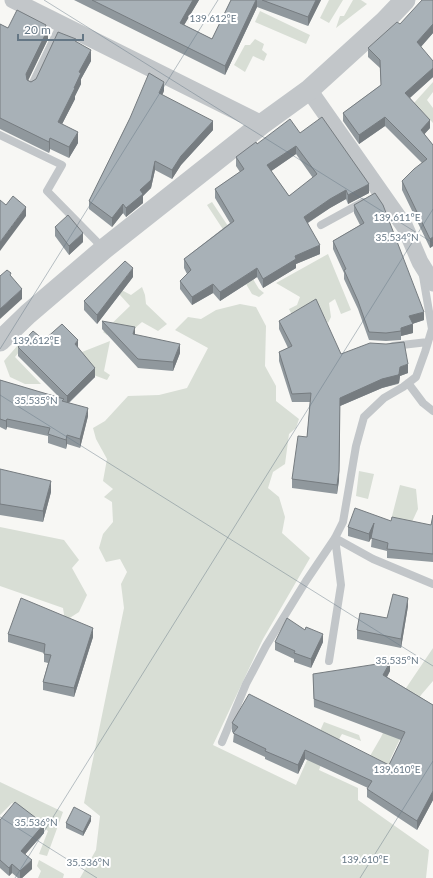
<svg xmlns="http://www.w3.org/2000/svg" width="433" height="878" viewBox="0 0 433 878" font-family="Lato,sans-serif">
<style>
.green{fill:#d8ded5}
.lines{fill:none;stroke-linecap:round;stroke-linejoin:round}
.service{stroke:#c2c6c9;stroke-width:8}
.minor{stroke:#c2c6c9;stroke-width:17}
.tertiary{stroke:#c2c6c9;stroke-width:21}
.wall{fill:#90989d;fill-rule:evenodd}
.shaded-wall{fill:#767c80}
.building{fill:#a8b1b7;stroke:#767c80;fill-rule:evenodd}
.ticks{fill:none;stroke:#657785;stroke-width:1;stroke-opacity:0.45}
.ticks-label{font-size:10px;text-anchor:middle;fill:#657785;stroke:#fff;stroke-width:4;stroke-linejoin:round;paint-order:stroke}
</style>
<rect width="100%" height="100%" fill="#f7f7f4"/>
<path class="green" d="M329,0H343L329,23L320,18Z
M353,0H361L367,4L336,28L340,16H344Z
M260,11L310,35L306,44L255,22Z
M255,39L264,44L262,50L267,54L264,61L253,56L245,72L234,65L245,45H250Z
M433,82V92L427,100L433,108V123L414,103Z
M212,202L238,241L251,251L270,236V228L279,240L247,269L259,289L264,293L259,297L252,294L246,284L242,287L234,275L245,263L207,205Z
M328,254L351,310L341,314L335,299L329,303L331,317L328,323L316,303L293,317L289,309L297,305L300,297L276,283Z
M110,284L131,295L142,287L145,295L146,304L167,324L158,331L142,322L135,328L116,327L107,335L103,332L130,306Z
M240,304L256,307L266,326L265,366L276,386V401L299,419L296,428L289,434L285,464L273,472L268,488L279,497L285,517L282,533L310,558L263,639L213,745L296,785L324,722L359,735L361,741L342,734L338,741H330L319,770L358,788V800L429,850L426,878H80L96,850L100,816L84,803L124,608L121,584L127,572L120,559L106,562L99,548L103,534L113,522L112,502L104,497L113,489L103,481L107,459L96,439L93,428L105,421L128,396L159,395L187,388L208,348L175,330L188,317L201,319L216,310Z
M25,337L28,341L15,357L41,384H25L10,377L4,361Z
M110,341L104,371L110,375L107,380L91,374L94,369L82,352Z
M359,471L374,474L368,499L356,496Z
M400,485L416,489L418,509L411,524L391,520Z
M0,527L64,540L79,560L72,568L87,595L79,612L65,621L63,608L0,586Z
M433,648V681L421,695L390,760L394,764L390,770L370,756L381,737L402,694Z
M0,782L63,812L47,856L39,854L48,831L12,803L0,815Z
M39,860L64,874L63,878H38L41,871L37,866Z"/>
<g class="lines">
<path class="service" d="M31,87L61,24
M0,135L62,165L47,191L104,249
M321,225L363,202
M393,346L428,342
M408,383L423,403L433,411
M335,538L373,559L433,584
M329,661L341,585L335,538
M222,742L246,684L266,646L306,581L335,538L343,522L356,446L364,417L384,398L403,387L416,377L425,352L432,329L423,276"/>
<path class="minor" d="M13,0L262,124
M309,90L405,227L420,262L433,283"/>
<path class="tertiary" d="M0,341L28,314L104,249L262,124L309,90L385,21L405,0"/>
</g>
<path class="wall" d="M74,0H199L184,25L212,39L231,0H321L308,26L257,7L225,75Z
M433,0V33L421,47L433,77L410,98L430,128L424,134L433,145V246L430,248L402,190V181L422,163L385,126L359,144L343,121V113L381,85L380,68L368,57V48Z
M0,24L8,28H46L48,39L28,80L31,82L36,79L76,41L91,61L81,79V84L75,96V99L62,124L78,143L69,158L50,149L49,153L0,129Z
M164,91L162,95L213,130L181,165L172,179L155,170L151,188L143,196V203L126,217L123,213L112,227L89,209V201L130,118Z
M300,133L369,193L348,204L346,199L330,208L308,223L320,254L296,264V268L263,288L257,277L220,301L213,293L192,305L180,289V281L187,274L184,268V259L230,223L215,198V189L240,172L236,166V157L257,144ZM296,154L313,178L289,196L271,171Z
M354,205L424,320L412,324L413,333L401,336V340L386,341L369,340L358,309L344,279V273L333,249V241L360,225L354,213Z
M55,227L83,242L69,255L55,236Z
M133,277L97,324L84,310V301Z
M102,321L180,353L173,371L138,368L102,329Z
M279,321L341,354L408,373L400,376L399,383L398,384L382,388L340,406L339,480L337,494L292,488V479L307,437L310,402H292L279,361V352L288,348L279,329Z
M44,340L78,348L95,377L69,403L88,416L80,448L67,444L66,449L48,443V436L7,427L6,430L0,427V380L61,399L18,356V347Z
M0,469L51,492L43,522L0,515Z
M433,515V562L387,558V551L371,547L372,537L369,542L348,536V527L391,521L431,525Z
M408,606L401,648L357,639V630L387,618Z
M8,634L93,637L74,697L43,690V682L48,663L44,662V653L8,642Z
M275,642H323L311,668L294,662V659L275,650Z
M390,671L387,677L433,705V800L417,830L367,797V789L368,788L305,759L298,774L265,759V757L233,742L234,733L232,732V723L389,765L401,740L314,707L313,674Z
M0,820L44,833L25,854L32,869L22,878H18L12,873L9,876L0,868Z
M91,821L83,836L66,828V823Z"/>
<path class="shaded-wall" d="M193,0H199L180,32V23Z
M256,0H257V7L225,75V66Z
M316,0H321L308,26V17Z
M433,24V33L417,51V42Z
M46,25V31L48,29V39L26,85V74Z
M91,50V61L81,79V84L75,96V99L58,132V122L74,88L79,72Z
M433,68V77L405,102V93Z
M164,82V91L159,102V93Z
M385,117V126L359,144V135Z
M430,120V128L421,138V130Z
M213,121V130L181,165L172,179V170L181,156Z
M78,132V143L69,158V147Z
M50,138V149L49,153V142Z
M296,146V154L267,174V165Z
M155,161V170L151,188L143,196V203L126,217V208L140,190Z
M369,184V193L348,204V195Z
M346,190V199L330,208L304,225V217L330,199Z
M123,204V213L112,227V218Z
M26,207V216L0,251V242Z
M83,233V242L69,255V246Z
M433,237V246L430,248V239Z
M320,245V254L296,264V268L263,288V279L295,256Z
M133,268V277L97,324V315Z
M257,268V277L220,301V292Z
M213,284V293L192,305V297Z
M22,289V299L0,319V309Z
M424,312V320L409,325V316Z
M413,324V333L401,336V328Z
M135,327V336L133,334Z
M78,340V348L75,344Z
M180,344V353L173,371V362Z
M408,364V373L400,376L399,383L382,388L340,406L339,480L337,494L340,398L400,367Z
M95,368V377L67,404V396Z
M88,408V416L80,448V439Z
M7,419V427L6,430V421Z
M67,435V444L66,449V440Z
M51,481V492L43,522V511Z
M374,523V532L369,542V534Z
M408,598V606L401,648V639Z
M93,628V637L74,697V688Z
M323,634V642L311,668V659Z
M390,662V671L383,684V675Z
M305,750V759L298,774V765Z
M433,791V800L417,830V821Z
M91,816V821L83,836V832Z
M44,824V833L21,859V851Z
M32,860V869L22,878H20V871Z
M12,864V873L9,876V868Z"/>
<path class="building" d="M92,0H193L180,23L212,39L231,0H256L225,66Z
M262,0H316L308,17Z
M422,0H433V24L417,42L433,61V68L405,93L430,120L421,130L433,145V237L430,239L402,181L414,169L427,159L385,117L359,135L343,113L381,85L380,60L368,48L397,22L400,24Z
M17,10L46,25L45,28L48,29L26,74L27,80L31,82L36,79L58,32L76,39L75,41L91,50L79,72L81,73L74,88H75L58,122L78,132L69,147L50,138L49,142L0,118V24L8,28Z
M149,73L164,82L159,93L213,121L181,156L172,170L155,161L151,180L140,190L143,194L126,208L123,204L112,218L89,201L130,118Z
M322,117L369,184L348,195L346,190L330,199L304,217L320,245L295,256L296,259L263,279L257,268L220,292L213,284L192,297L180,281L191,270L184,259L234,221L215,189L244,169L236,157L256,142L257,144L290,119L300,133ZM296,146L317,174L289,196L267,165Z
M375,193L383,205L424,312L409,316L413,324L401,328V331L386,333L369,332L358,301L344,270L346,269L333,241L364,223L354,205Z
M13,196L26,207L0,242V200L6,205Z
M68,215L83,233L69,246L55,227Z
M125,261L133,268L97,315L84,301Z
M7,270L11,273L10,275L22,289L0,309V276Z
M316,299L341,354L370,343L386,344L404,342L408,364L400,367L399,374L398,375L382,379L340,398L339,471L337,485L292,479L298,436L307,437L311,393L292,394L279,352L292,346L279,321Z
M102,321L135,327L133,334L180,344L173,362L138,359Z
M62,324L78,340L75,344L95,368L67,396L18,347L33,331L44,340Z
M0,380L64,399L62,401L88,408L80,439L67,435L66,440L48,434L50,428L7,419L6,421L0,419Z
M0,469L51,481L43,511L0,504Z
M355,508L391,521L392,517L431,525L433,515V554L387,549L388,543L371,538L374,523L369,534L348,527Z
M393,594L408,598L401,639L357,630L360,613L387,618Z
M21,598L93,628L74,688L43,682L51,655L44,654L45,644L8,634Z
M287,618L305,630L306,627L323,634L311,659L294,653L295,651L275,642Z
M390,662L383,675L433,705V791L417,821L367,789L372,781L305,750L298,765L265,751L266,749L233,733L238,727L232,723L249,694L389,765L405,732L314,699L313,674Z
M15,802L44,824L21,851L32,860L20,871L12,864L9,868L0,860V820Z
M74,807L91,816L83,832L66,823Z"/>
<path class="ticks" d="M44,0L433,243M0,349L218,0M0,395L433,666M0,817L97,878M15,878L433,209M360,878L433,761"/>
<g class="ticks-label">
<text x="213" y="22">139.612°E</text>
<text x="397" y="221">139.611°E</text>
<text x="397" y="241">35.534°N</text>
<text x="36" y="344">139.612°E</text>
<text x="36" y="404">35.535°N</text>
<text x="397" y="664">35.535°N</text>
<text x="397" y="773">139.610°E</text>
<text x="36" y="826">35.536°N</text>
<text x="365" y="863">139.610°E</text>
<text x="88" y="866">35.536°N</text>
</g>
<path d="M18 34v6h65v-6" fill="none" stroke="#657785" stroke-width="2"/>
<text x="24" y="34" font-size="12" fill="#657785" stroke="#ffffff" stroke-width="3" paint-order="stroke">20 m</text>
</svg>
